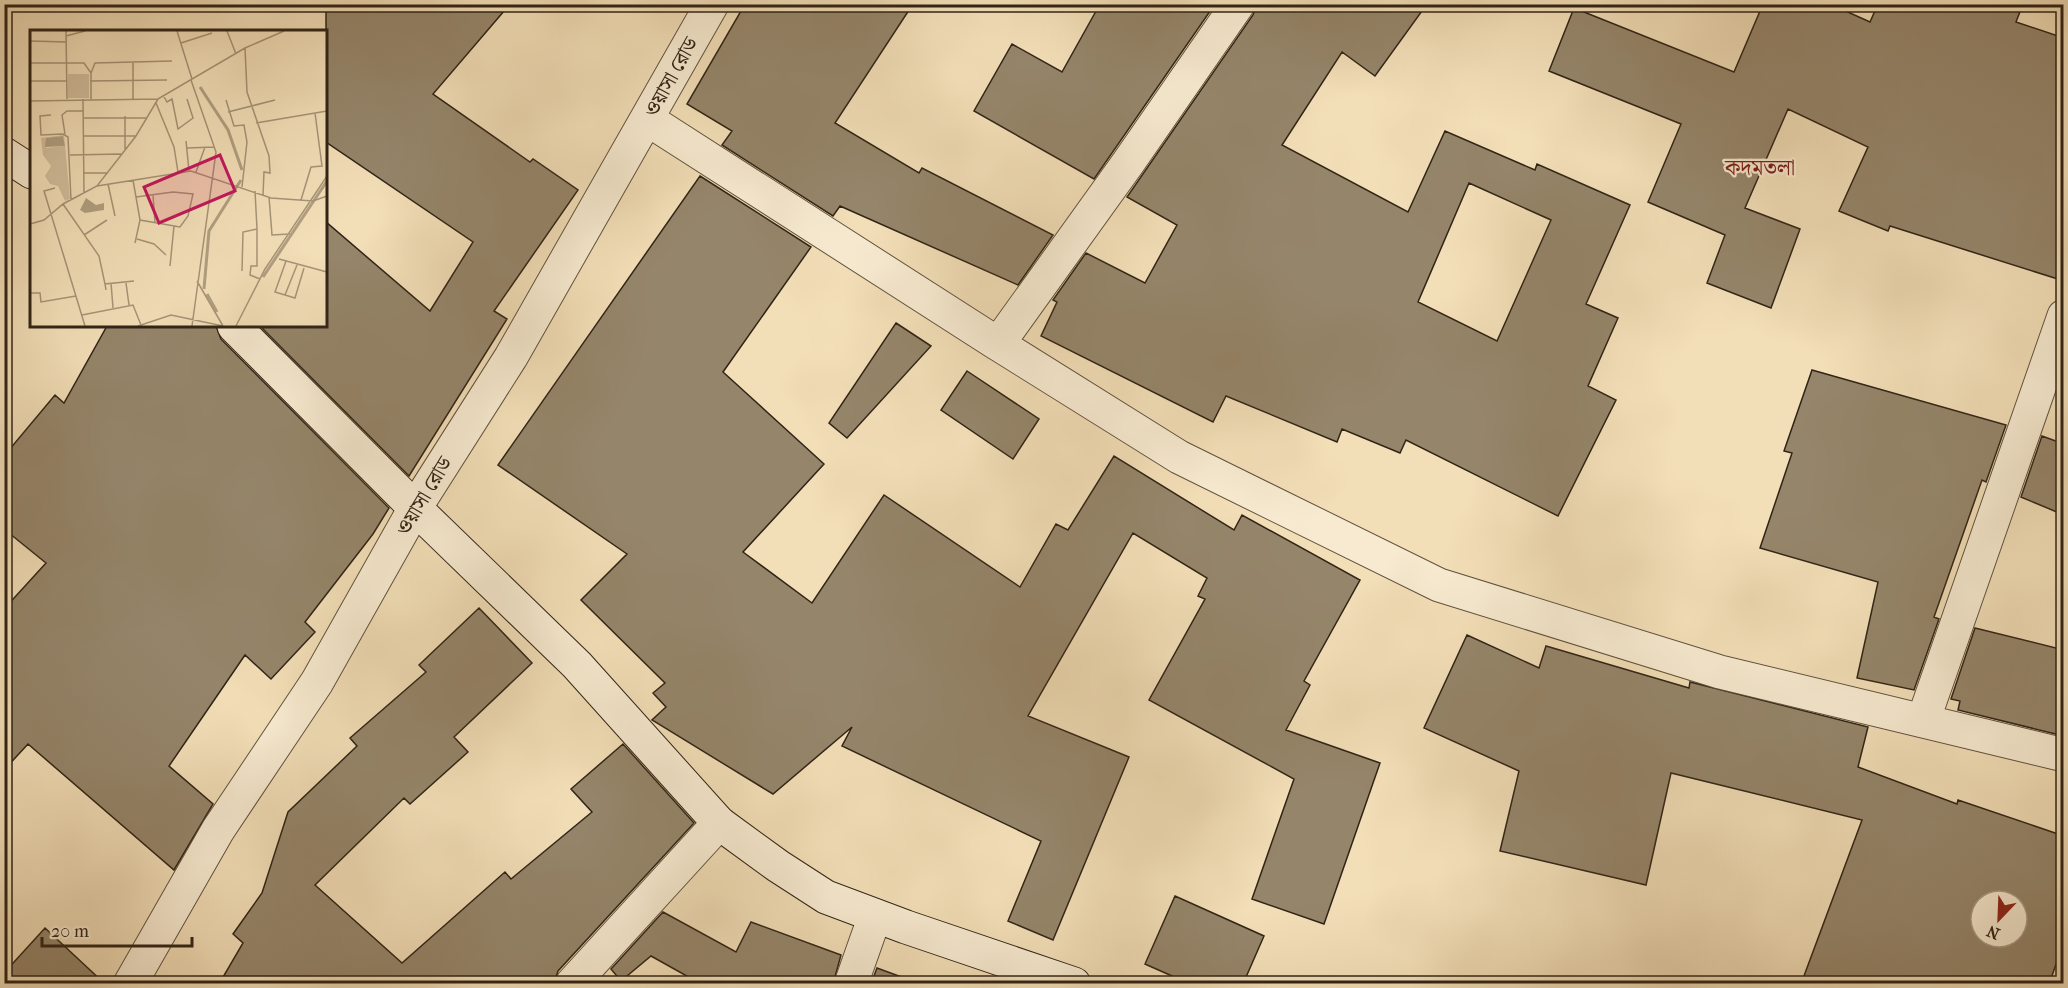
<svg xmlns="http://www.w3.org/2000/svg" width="2068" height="988" viewBox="0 0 2068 988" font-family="'IM FELL French Canon','Noto Serif Bengali',serif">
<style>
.building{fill:#95856a;stroke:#312416;stroke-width:1.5;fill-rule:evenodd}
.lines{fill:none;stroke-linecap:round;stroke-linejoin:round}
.street-casing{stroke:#61523e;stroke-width:35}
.secondary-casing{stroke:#312416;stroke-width:35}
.street{stroke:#f7ead0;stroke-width:33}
.secondary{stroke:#f7ead0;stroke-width:33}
.labels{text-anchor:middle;stroke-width:4.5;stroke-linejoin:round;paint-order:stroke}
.street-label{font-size:21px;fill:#312416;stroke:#f7ead0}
.neighbourhood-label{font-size:22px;fill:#7a1f14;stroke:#f7ead0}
.inset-river{fill:none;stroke:#b09f80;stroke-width:3}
.inset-road{fill:none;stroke:#a59477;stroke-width:1.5}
.view{fill:#c2185b;fill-opacity:0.15;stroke:#c2185b;stroke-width:3}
.inset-edge{fill:none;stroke:#312416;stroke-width:3}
</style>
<rect width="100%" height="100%" fill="#f2deb7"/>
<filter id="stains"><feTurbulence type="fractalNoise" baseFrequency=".00333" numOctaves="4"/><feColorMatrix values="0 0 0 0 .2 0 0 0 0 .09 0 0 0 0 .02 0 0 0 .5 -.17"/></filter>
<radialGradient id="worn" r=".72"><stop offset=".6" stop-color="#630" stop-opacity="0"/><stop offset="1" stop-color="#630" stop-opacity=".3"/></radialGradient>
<path class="building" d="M326,4H510L433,94L530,162L533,159L578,190L494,311L507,319L409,476L260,326H326V222L430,311L473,242L326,142Z
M745,4H913L835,123L919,173L922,168L1053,235L1018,285L840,206L833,216L722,145L732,131L687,104Z
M1100,4H1215L1094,179L974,111L1012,44L1062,72Z
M1257,4H1427L1375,76L1342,52L1282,145L1408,212L1445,131L1535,170L1537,164L1630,205L1586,304L1618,318L1588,386L1616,400L1558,516L1406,440L1400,453L1342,429L1337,442L1226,396L1213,422L1041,336L1057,302L1053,300L1086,253L1145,283L1177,225L1127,197L1253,15ZM1469,183L1551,220L1497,341L1418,302Z
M1763,4H1830L1870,22L1878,4H2023L2016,22L2064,38V281L1890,226L1888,231L1839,211L1868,147L1788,109L1745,208L1800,229L1771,308L1707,283L1725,235L1648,202L1681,124L1549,71L1574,8L1734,72Z
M700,176L811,247L723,372L824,464L743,552L812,603L884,495L1020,587L1056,524L1068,530L1114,456L1234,530L1242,515L1360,580L1304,681L1310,685L1286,730L1380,763L1324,924L1252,899L1294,779L1149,700L1205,599L1198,596L1207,578L1133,533L1028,716L1129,757L1053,940L1008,921L1041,841L842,746L852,727L773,794L652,720L666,707L653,693L665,683L581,600L627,554L498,465Z
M896,323L931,346L847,438L829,423Z
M107,326H216L221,339L389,508L373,534L305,622L315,632L271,679L245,655L169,766L213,804L174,870L28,744L4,770V609L46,563L4,529V456L55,395L64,403Z
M1812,370L2006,425L1986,482L1982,480L1934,617L1939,619L1914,690L1857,678L1878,582L1760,548L1792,453L1784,451Z
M967,371L1039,419L1013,459L941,410Z
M2042,436L2064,444V515L2021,497Z
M479,608L532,663L454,737L468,752L410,804L404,798L315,885L402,963L505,872L511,879L592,812L571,789L623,744L694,823L558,971L554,984H219L243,943L233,934L262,893L288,812L357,746L350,738L426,672L419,665Z
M1975,628L2064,650V736L1958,710L1960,701L1951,699Z
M1467,635L1539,668L1546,646L1689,688L1690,682L1868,727L1858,767L1957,804L1958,800L2064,836V942L2049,984H1801L1862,820L1671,773L1646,885L1500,851L1519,771L1424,728ZM1981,901H2017V937H1981Z
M1175,896L1264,936L1243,984H1190L1145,964Z
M663,912L736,952L751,922L841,955L833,984H701L651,956L621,981L611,969Z
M45,928L105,984H4V973Z
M877,968L907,979L906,984H871Z"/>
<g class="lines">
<defs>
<path id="street" d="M1238,4L1128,163L998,344L1179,457L1439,585L1720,672L2064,755
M647,119L998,344
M1923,721L2064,316
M130,984L218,830L317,682L415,508L511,357L712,4
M572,984L719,823
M851,984L875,916"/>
<path id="secondary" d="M4,154L32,172
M234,326L415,508L577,665L719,823L778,866L826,897L906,927L1074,984"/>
</defs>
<use href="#street" class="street-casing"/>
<use href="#secondary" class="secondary-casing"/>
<use href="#street" class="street"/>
<use href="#secondary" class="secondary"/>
</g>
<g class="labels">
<g class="street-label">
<text transform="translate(671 77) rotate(-61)" y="7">ওয়াসা রোড</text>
<text transform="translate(424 496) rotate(-59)" y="7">ওয়াসা রোড</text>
</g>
<g class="neighbourhood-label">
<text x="1760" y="175">কদমতলা</text>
</g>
</g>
<g transform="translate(30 30)">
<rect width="297" height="297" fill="#f2deb7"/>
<path d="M38,44H59V68H38ZM34,105L40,169L35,171L28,156L20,154L15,146L21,136L13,125L11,108ZM33,106L35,116L16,118V108Z" fill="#d1be9c" fill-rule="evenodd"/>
<path d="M33,106L35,116L15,117L16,108ZM56,168L66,175L74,173V180L55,183L50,180Z" fill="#b09f80"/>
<path class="inset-river" d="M170,57L198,100L212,140M233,247L297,151M174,259L179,201L211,150M177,264L187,282"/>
<path class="inset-road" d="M36,1L37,69M147,1L162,49M197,1L206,24M36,6L55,1M0,11L36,12M151,13L182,3M215,18L217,62L239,126L240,143L234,142L233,165M0,33H54L61,43V69M103,33V69M61,43L65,33L142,31M161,50L186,122L162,296M0,51H37M60,51L137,50M133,65L137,72L142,69L148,99L163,88L157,69M53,69L54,163M196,70L204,96L214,95L217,112L212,157M0,71L128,69L215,18L254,1M126,73L144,117L148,142M198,82L245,70M21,85L10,86L11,105L33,104L38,107L41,170M54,88H117M226,93L297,81M35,104L32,85L37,81H53M54,106H106M156,111L159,141M157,118L184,117M95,119V86M40,125L91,124M166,142L175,117M54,143H78M103,150L110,190L150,197L158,186L163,164L143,162L106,167M78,154L85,186M67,156L161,141L241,168L283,171L297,166M25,158L14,161L55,296M123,165L125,193M239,167L242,205L260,204M271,170L281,137L292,136L285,83M33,174L69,226L75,254M0,194L14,190L33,174L67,156L106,106L128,69M227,199V236H221L220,245L230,249M54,205L77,190M107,209L124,214L136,225M105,213L110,190M249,229L297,242M256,231L245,262L265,268L274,238M140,236L144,196M212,241L213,202L227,199L225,161M167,251L193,296M81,253L83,278M96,253L99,275M76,260L75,254L104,251M0,263H10L11,272L46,266M255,265L267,235M52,285L103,275L111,295M108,296L141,285L193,296M206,296L235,239L297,146"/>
<path class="view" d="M190,125L205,161L129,193L114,157Z"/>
<rect width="297" height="297" class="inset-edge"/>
</g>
<rect width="2068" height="988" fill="none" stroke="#f2deb7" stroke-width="24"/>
<rect x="6" y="6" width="2056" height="976" fill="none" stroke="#312416" stroke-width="3"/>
<rect x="12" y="12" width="2044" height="964" fill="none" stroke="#312416" stroke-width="1.5"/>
<g transform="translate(1999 919) rotate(203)"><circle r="28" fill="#f7ead0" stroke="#a89b86" stroke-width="1.5"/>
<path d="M0-4.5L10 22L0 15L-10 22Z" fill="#8f2418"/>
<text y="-9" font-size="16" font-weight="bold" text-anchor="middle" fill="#312416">N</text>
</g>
<path d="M42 937v9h150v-9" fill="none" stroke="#312416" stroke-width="3"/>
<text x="51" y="937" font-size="18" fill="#312416" stroke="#f7ead0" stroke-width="4.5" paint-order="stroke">20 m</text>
<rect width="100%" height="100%" filter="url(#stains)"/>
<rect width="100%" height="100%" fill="url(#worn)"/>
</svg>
